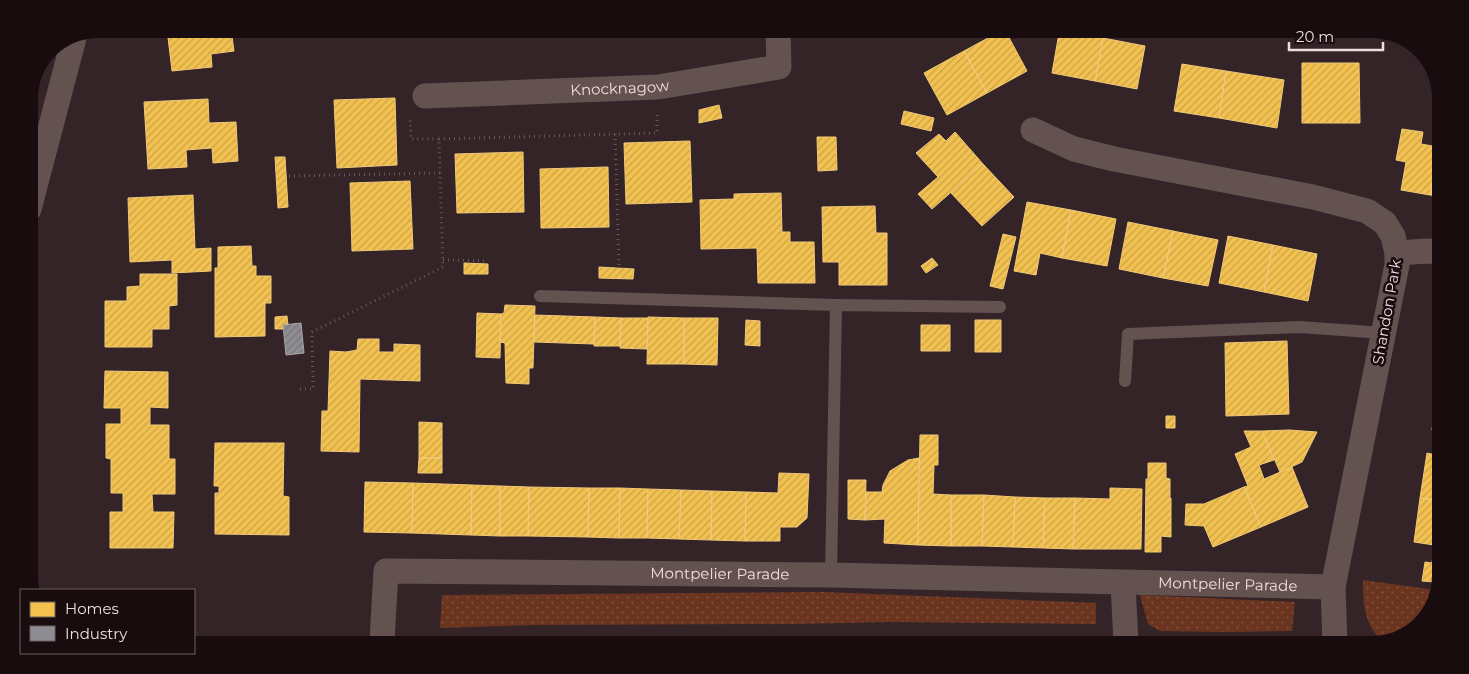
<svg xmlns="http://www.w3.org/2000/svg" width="1469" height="674" viewBox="0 0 1469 674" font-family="Montserrat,sans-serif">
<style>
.grass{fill:url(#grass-dots)}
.homes{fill:url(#homes-hatch);stroke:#f1c97a}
.industry{fill:url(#industry-hatch);stroke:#aba5a9}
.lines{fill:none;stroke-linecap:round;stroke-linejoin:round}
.path{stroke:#655657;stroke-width:3;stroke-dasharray:1 4;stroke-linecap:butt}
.lane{stroke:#645251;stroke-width:12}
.street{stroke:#645251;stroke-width:25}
.labels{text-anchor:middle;stroke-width:5;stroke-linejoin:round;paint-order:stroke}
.street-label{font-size:15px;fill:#f0dde0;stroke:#190c0f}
</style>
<defs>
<pattern id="grass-dots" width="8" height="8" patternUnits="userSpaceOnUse" patternTransform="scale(1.25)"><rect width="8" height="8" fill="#6a341f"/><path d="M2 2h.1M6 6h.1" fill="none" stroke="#80513f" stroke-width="1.8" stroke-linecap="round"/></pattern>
<pattern id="homes-hatch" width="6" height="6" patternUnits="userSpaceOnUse" patternTransform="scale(1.25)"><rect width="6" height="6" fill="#f2c14e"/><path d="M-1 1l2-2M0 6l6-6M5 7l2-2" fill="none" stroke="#c8a14b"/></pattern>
<pattern id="industry-hatch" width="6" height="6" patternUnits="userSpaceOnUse" patternTransform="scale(1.25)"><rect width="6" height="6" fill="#8d8d92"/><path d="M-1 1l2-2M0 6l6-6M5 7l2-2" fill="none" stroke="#78767a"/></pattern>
</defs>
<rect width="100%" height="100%" fill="#342428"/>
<path class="grass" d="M1363,580L1435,590V603L1410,634L1389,640L1380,639C1364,622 1363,603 1363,580Z
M824,592L1096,603V624L888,622L795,624L533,625L440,628L442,595Z
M1140,595L1295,602L1292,631L1225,632L1160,631L1148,624Z"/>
<path class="homes" d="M167,29H231L234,51L211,54L212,67L172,71Z
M471,30H490V32L471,33Z
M999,32H1006L1027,71L987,93L964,51Z
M1059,33H1074L1103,38L1095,81L1052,73Z
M1103,38L1145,46L1137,89L1095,81Z
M964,51L987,93L947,115L924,73Z
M1302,63H1359L1360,123H1302Z
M1182,64L1226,71L1219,118L1174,111Z
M1226,71L1284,80L1277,128L1219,118Z
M395,98L397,165L337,168L334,100Z
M208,99L209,123L236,122L238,161L213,163L212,148L186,150L187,167L148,169L144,102Z
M719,105L722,118L699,123V110Z
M904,111L934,118L931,131L901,124Z
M1402,129L1423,132L1421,144L1438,147L1430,195L1401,190L1406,162L1396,160Z
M955,132L983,164L932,209L918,194L938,177L916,153L939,134L946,141Z
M817,137H836L837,170L818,171Z
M690,141L692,202L626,204L624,143Z
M1438,147H1440L1439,196L1430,195Z
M523,152L524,212L457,213L455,154Z
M275,157H285L288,207L278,208Z
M983,164L1014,197L982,226L951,193Z
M608,167L609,227L541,228L540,169Z
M410,181L413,249L352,251L350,183Z
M781,193L782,232H790V242H814L815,283H758L757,248L701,249L700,200L734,199V194Z
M193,195L195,249L211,248V271L172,273V260L130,262L128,198Z
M1027,202L1071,210L1062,258L1040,253L1036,275L1014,271Z
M875,206L876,233H887V285H839V262H823L822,207Z
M1071,210L1116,219L1107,266L1062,258Z
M1128,222L1173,231L1163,278L1119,269Z
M1173,231L1218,240L1208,286L1163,278Z
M1003,234L1016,237L1003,289L990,286Z
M1228,236L1273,245L1264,292L1219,283Z
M1273,245L1317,254L1308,301L1264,292Z
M251,246L252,266H256V276H271V303H265V336L215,337V268H218V247Z
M932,258L938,265L926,273L921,266Z
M464,263L488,264V274H464Z
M599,267L634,269L633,279L599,278Z
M140,274H177V305L169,306V329H152V347H105V301H127V287L140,286Z
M505,305L535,306L533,368H529V384L506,383L505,343L500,342L501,314L504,313Z
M477,313L501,314L500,358L476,357Z
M535,315L595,317L594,344L534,342Z
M287,316L288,325H283L284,329H275V317Z
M595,317L621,318L620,346H594Z
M648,317L684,318V364H647Z
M621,318H648L647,349L620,348Z
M684,318H718L717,365L684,364Z
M746,320L760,321V346L745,345Z
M975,320H1001V352H975Z
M921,325H950V351H921Z
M358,339H379V352H394V344L420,345V381L360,379L359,452L321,451L322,411H328L330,351L346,352L357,350Z
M1287,341L1289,414L1226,416L1225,343Z
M105,371L168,372V408L150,407V425H169V459H175V494H152L153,512H174L173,548H110V512H123V493H111V459L106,458V424H121V408H104Z
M1437,390V431L1432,430Z
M1166,416H1175V428H1166Z
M419,422L442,423V458H419Z
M1289,430L1317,432L1302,462L1280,472L1262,431Z
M1244,431H1262L1274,460L1259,465L1264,479L1292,467L1308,507L1261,527L1244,487L1248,486L1235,454L1251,447Z
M920,435H938V465H934L933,494L951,495V546L918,545Z
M215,443H284L283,496L289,497V535L215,534V493H219V486H214Z
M1427,453L1436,455V500L1420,498Z
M419,458H442V473H418Z
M919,458L918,545L884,543L885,519L865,520L866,492H882L883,485L890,471L908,460Z
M1148,463H1166V478L1170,479V499L1171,498V537L1161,536V552H1145L1146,479H1148Z
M779,473L809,474L807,518L797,527H780V541H745L746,492L778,493Z
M848,480H866L865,520L848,519Z
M365,482L413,483L412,533L364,532Z
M413,483L472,485L471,535L412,533Z
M472,485L500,486V536L471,535Z
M500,486L529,487L528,536H500Z
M529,487L589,488L588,537L528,536Z
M1244,487L1261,527L1213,547L1204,526L1185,525L1186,504H1204Z
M589,488H620L619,538L588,537Z
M620,488L648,489L647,538H619Z
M1110,488L1142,489L1141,549H1073L1075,498L1110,499Z
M648,489L681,490L679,539L647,538Z
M681,490L712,491L711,540L679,539Z
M712,491L746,492L745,541L711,540Z
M951,495H984L982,546H951Z
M984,495L1015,497L1013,547L982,546Z
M1015,497L1045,498L1043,548L1013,547Z
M1045,498H1075L1073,549L1043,548Z
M1420,498L1436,500L1435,582L1422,581L1425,562L1432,563L1434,545L1414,542Z"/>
<path class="industry" d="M301,323L304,353L286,355L283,325Z"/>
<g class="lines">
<path class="path" d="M615,134L619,266
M439,139L657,133V115
M289,176L440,173
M443,260L487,261
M300,389H313L312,332L443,267L439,139H411L410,119"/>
<path class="lane" d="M540,296L836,305L1000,307
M1125,381L1128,334L1299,327L1384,333
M831,575L836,305"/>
<g class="street">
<path id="s1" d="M425,96L658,87L779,67L778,32"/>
<path d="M1033,130L1074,149L1114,159L1313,197L1367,211L1385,223L1393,236L1397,253V265L1333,587L1335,645"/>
<path d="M29,209L74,38"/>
<path d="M1397,253L1427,251L1438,252"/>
<path d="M1123,583L1126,644"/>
<path id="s2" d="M382,641L386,571L831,575L1333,587"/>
</g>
</g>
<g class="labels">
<g class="street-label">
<text dy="5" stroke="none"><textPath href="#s1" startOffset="195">Knocknagow</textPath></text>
<text transform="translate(1387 312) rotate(-80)" y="5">Shandon Park</text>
<text dy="5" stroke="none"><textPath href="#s2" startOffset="404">Montpelier Parade</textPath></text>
<text dy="5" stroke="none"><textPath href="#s2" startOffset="912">Montpelier Parade</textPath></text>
</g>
</g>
<path d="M0 0H1469V674H0ZM98 38H1372A60 60 0 0 1 1432 98V576A60 60 0 0 1 1372 636H98A60 60 0 0 1 38 576V98A60 60 0 0 1 98 38Z" fill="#190c0f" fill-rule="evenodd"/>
<rect x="20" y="589" width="175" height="65" fill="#190c0f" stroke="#6f6063"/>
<rect x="30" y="602" width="25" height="15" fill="#f2c14e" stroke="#6f6063"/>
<text x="65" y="614" font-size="15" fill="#f0dde0">Homes</text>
<rect x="30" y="626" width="25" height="15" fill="#8d8d92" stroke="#6f6063"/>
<text x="65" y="639" font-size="15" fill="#f0dde0">Industry</text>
<path d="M1289 42v8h94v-8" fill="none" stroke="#f0dde0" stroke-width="2.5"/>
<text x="1296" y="42" font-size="15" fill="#f0dde0" stroke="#190c0f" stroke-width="4" paint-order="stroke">20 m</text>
</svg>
